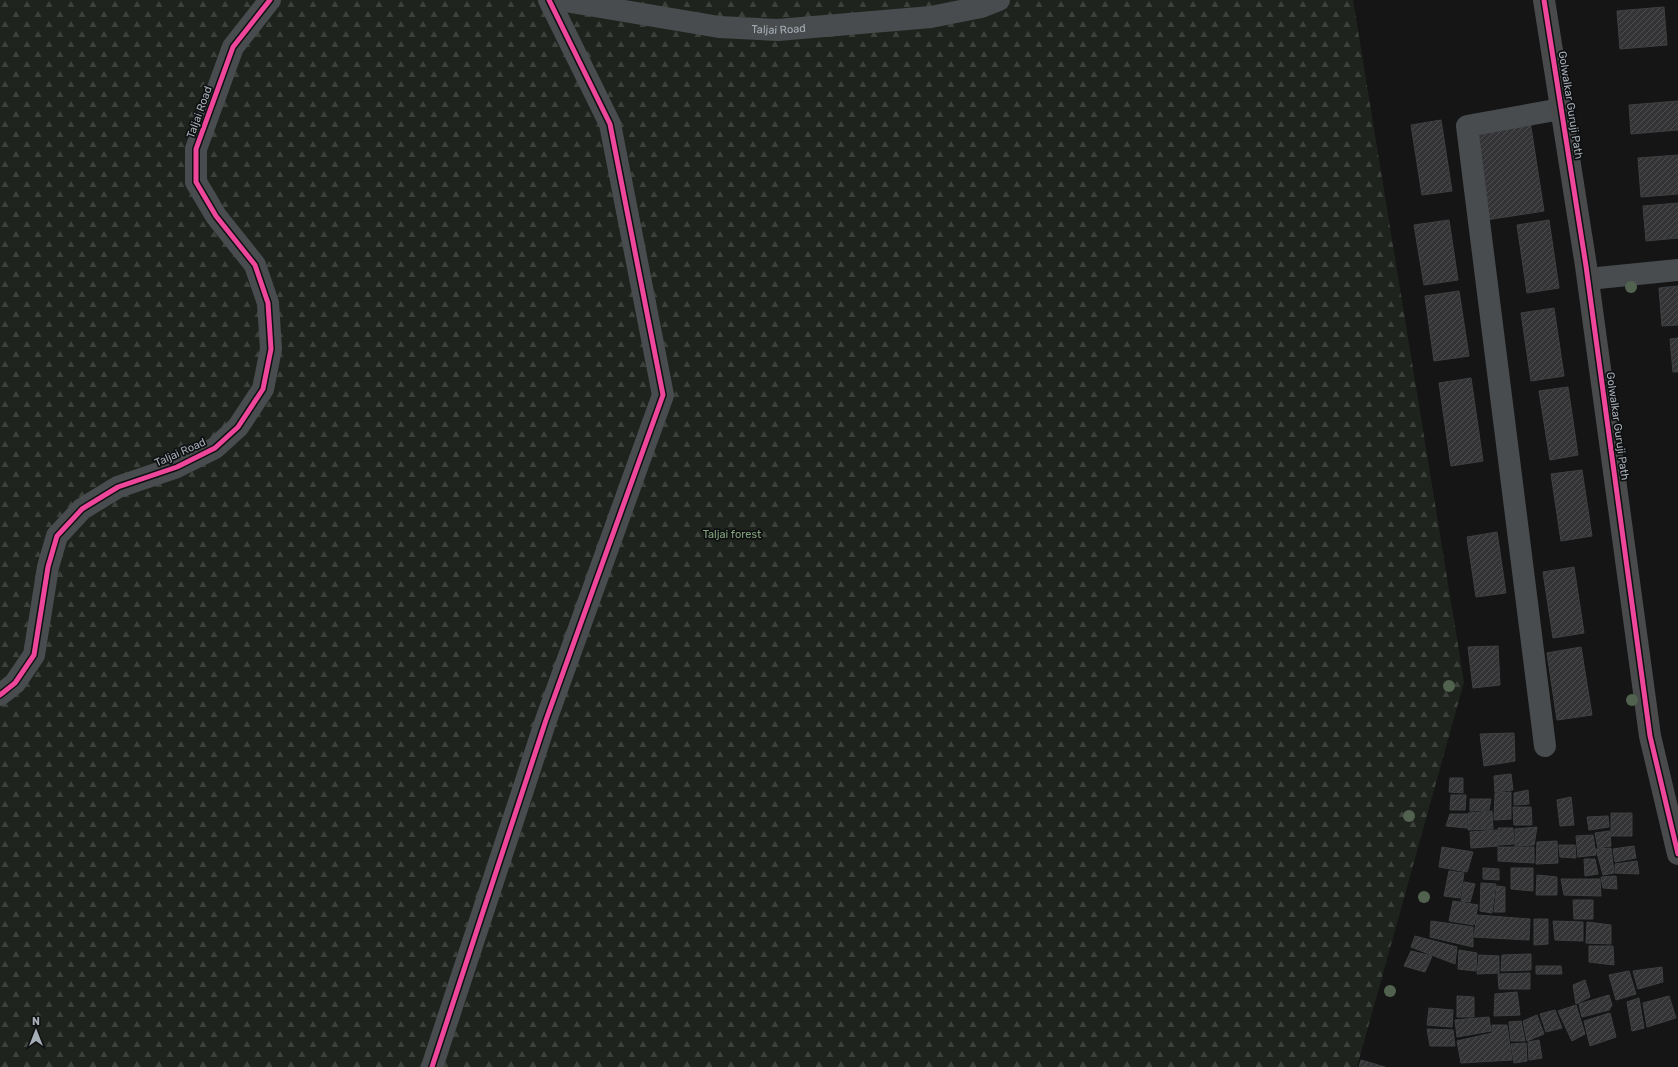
<svg xmlns="http://www.w3.org/2000/svg" width="1678" height="1067" viewBox="0 0 1678 1067" font-family="Rubik,sans-serif">
<style>
.forest{fill:url(#forest-firs)}
.building{fill:url(#building-hatch);stroke:#3d4041}
.lines{fill:none;stroke-linecap:round;stroke-linejoin:round}
.street{stroke:#494c4e;stroke-width:22}
.secondary{stroke:#484a4c;stroke-width:22}
.cycleway-casing{stroke:#0f1011;stroke-width:8}
.cycleway{stroke:#ed469a;stroke-width:5}
.tree{fill:#51634e}
.labels{text-anchor:middle;stroke-width:3.5;stroke-linejoin:round;paint-order:stroke}
.street-label{font-size:11px;fill:#a6aeb7;stroke:#0f1011}
.park-label{font-size:11px;fill:#82a27d;stroke:#0f1011}
</style>
<defs>
<pattern id="forest-firs" width="22" height="20" patternUnits="userSpaceOnUse"><rect width="22" height="20" fill="#1e241d"/><path d="M5 1l3.5 6h-7zM16 11l3.5 6h-7z" fill="#3c413c"/></pattern>
<pattern id="building-hatch" width="6" height="6" patternUnits="userSpaceOnUse"><rect width="6" height="6" fill="#343436"/><path d="M-1 1l2-2M0 6l6-6M5 7l2-2" fill="none" stroke="#4e4f51"/></pattern>
</defs>
<rect width="100%" height="100%" fill="#151515"/>
<path class="forest" d="M0,0H1353L1464,682L1357,1067H0Z"/>
<path class="building" d="M1664,7L1667,45L1620,49L1617,11Z
M1678,101V130L1631,134L1629,105Z
M1441,120L1452,191L1422,195L1411,125Z
M1530,121L1544,211L1486,220L1473,130Z
M1678,155V194L1641,197L1638,158Z
M1678,203V238L1646,241L1643,206Z
M1449,220L1458,280L1424,285L1414,225Z
M1549,220L1559,288L1527,293L1517,225Z
M1678,286V325L1662,326L1659,288Z
M1459,291L1469,356L1434,361L1425,296Z
M1554,308L1564,376L1531,381L1521,313Z
M1678,338V372H1673L1670,339Z
M1471,378L1483,461L1451,466L1439,383Z
M1568,387L1578,455L1550,460L1539,391Z
M1582,470L1592,536L1561,541L1551,474Z
M1497,532L1506,593L1476,597L1467,537Z
M1574,567L1584,633L1553,638L1543,572Z
M1498,646L1500,685L1473,688L1468,647Z
M1581,647L1592,715L1557,720L1547,653Z
M1514,733L1515,761L1484,766L1480,734Z
M1511,774L1513,790L1495,792L1494,776Z
M1450,778H1463V793L1449,792Z
M1528,790L1529,804L1514,805V793Z
M1511,792V819L1494,820L1495,793Z
M1451,795H1466L1465,810H1450Z
M1571,797L1574,825L1560,826L1557,800Z
M1470,799H1491L1489,810L1470,811Z
M1513,807H1531L1532,825H1514Z
M1492,811L1493,829L1468,830V813Z
M1611,813H1632V836H1611Z
M1450,814H1467V828L1446,826Z
M1608,816L1609,827L1589,830L1587,817Z
M1537,827L1534,845L1515,846V829Z
M1498,828H1513L1514,844L1499,845Z
M1497,830L1498,846L1471,848L1470,832Z
M1610,831L1611,846L1598,848L1595,833Z
M1593,835L1596,855L1578,857L1576,836Z
M1557,841L1558,863L1536,864L1537,842Z
M1559,845H1575L1576,858L1560,857Z
M1634,846L1636,858L1615,862L1613,849Z
M1442,847L1473,852L1467,872L1439,867Z
M1498,847H1534V863L1498,861Z
M1611,848L1614,873L1603,875L1596,849Z
M1584,859H1595L1598,874L1585,876Z
M1637,861L1639,874L1615,873V864Z
M1483,868L1499,869V880L1483,879Z
M1511,868H1533V891L1511,889Z
M1449,871L1464,873L1460,898L1444,896Z
M1537,875L1557,877V895H1536Z
M1616,876L1617,889L1603,888L1601,877Z
M1561,879H1600L1601,896L1564,895Z
M1464,882L1475,884L1470,902L1461,901Z
M1481,883L1496,884L1492,913L1480,911Z
M1497,886L1505,887V912H1494Z
M1573,900H1593V919H1574Z
M1453,901L1478,905L1474,925L1449,921Z
M1477,915L1530,919L1529,940L1474,937Z
M1534,919H1548V944L1534,945Z
M1431,921L1473,927V947L1430,937Z
M1553,921L1583,922V941L1555,940Z
M1587,922L1611,925V944L1586,943Z
M1415,936L1457,947L1455,964L1411,947Z
M1589,946H1613L1614,965L1589,962Z
M1459,950L1477,953L1476,971L1458,969Z
M1411,951L1432,956L1425,972L1404,966Z
M1531,954V970L1501,971L1502,955Z
M1479,955L1499,956V973L1477,974Z
M1536,966H1561L1562,974H1536Z
M1662,967L1663,982L1638,989L1633,971Z
M1629,971L1636,994L1616,1000L1609,975Z
M1530,973V989H1499L1498,974Z
M1585,980L1590,997L1576,1004L1573,985Z
M1517,992L1520,1015L1494,1016L1495,994Z
M1609,995L1612,1005L1609,1010L1582,1017L1579,1004Z
M1457,996L1474,997V1017H1457Z
M1669,996L1676,1018L1647,1027L1643,1003Z
M1639,998L1644,1028L1632,1031L1627,1002Z
M1576,1005L1585,1034L1572,1041L1558,1011Z
M1429,1008L1453,1010L1452,1027L1427,1025Z
M1555,1010L1562,1028L1546,1032L1540,1014Z
M1610,1013L1616,1037L1590,1046L1584,1021Z
M1537,1015L1544,1034L1527,1041L1523,1021Z
M1489,1017L1491,1031L1457,1037L1455,1020Z
M1521,1021L1525,1041H1511L1509,1022Z
M1492,1025H1507L1512,1060L1461,1063L1457,1041L1492,1033Z
M1427,1029L1453,1030L1455,1046H1430Z
M1539,1040L1542,1058L1529,1060L1528,1042Z
M1526,1043L1527,1061L1514,1063L1511,1044Z
M1361,1060L1385,1067H1359Z"/>
<g class="lines">
<g class="street">
<path id="s1" d="M559,0L719,27L778,30L931,17L981,7L999,0"/>
<path d="M1588,279L1678,270"/>
<path d="M0,695L15,683L34,655L48,567L57,536L82,509L118,487L177,467L215,448L238,427L263,389L271,349L268,303L255,265L216,216L196,182V149L233,47L270,0"/>
<path d="M1545,746L1467,126L1561,109"/>
<path d="M432,1067L546,720L663,395L610,124L549,0"/>
</g>
<path class="secondary" d="M1544,0L1586,266L1650,736L1678,854"/>
<defs>
<path id="cycleway" d="M1544,0L1586,266L1650,736L1678,854
M0,695L15,683L34,655L48,567L57,536L82,509L118,487L177,467L215,448L238,427L263,389L271,349L268,303L255,265L216,216L196,182V149L233,47L270,0
M432,1067L546,720L663,395L610,124L549,0"/>
</defs>
<use href="#cycleway" class="cycleway-casing"/>
<use href="#cycleway" class="cycleway"/>
</g>
<g class="tree">
<circle cx="1631" cy="287" r="6"/>
<circle cx="1449" cy="686" r="6"/>
<circle cx="1632" cy="700" r="6"/>
<circle cx="1409" cy="816" r="6"/>
<circle cx="1424" cy="897" r="6"/>
<circle cx="1390" cy="991" r="6"/>
</g>
<g class="labels">
<g class="street-label">
<text dy="4" stroke="none"><textPath href="#s1" startOffset="222">Taljai Road</textPath></text>
<text transform="translate(1571 105) rotate(81)" y="4">Golwalkar Guruji Path</text>
<text transform="translate(199 112) rotate(-70)" y="4">Taljai Road</text>
<text transform="translate(1618 426) rotate(82)" y="4">Golwalkar Guruji Path</text>
<text transform="translate(180 452) rotate(-24)" y="4">Taljai Road</text>
</g>
<g class="park-label">
<text x="732" y="538">Taljai forest</text>
</g>
</g>
<g transform="translate(36 1031)" stroke="#0f1011" stroke-width="3" paint-order="stroke">
<path d="M0-3L7 15L0 10L-7 15Z" fill="#a6aeb7"/>
<text y="-6" font-size="11" font-weight="bold" text-anchor="middle" fill="#a6aeb7">N</text>
</g>
</svg>
